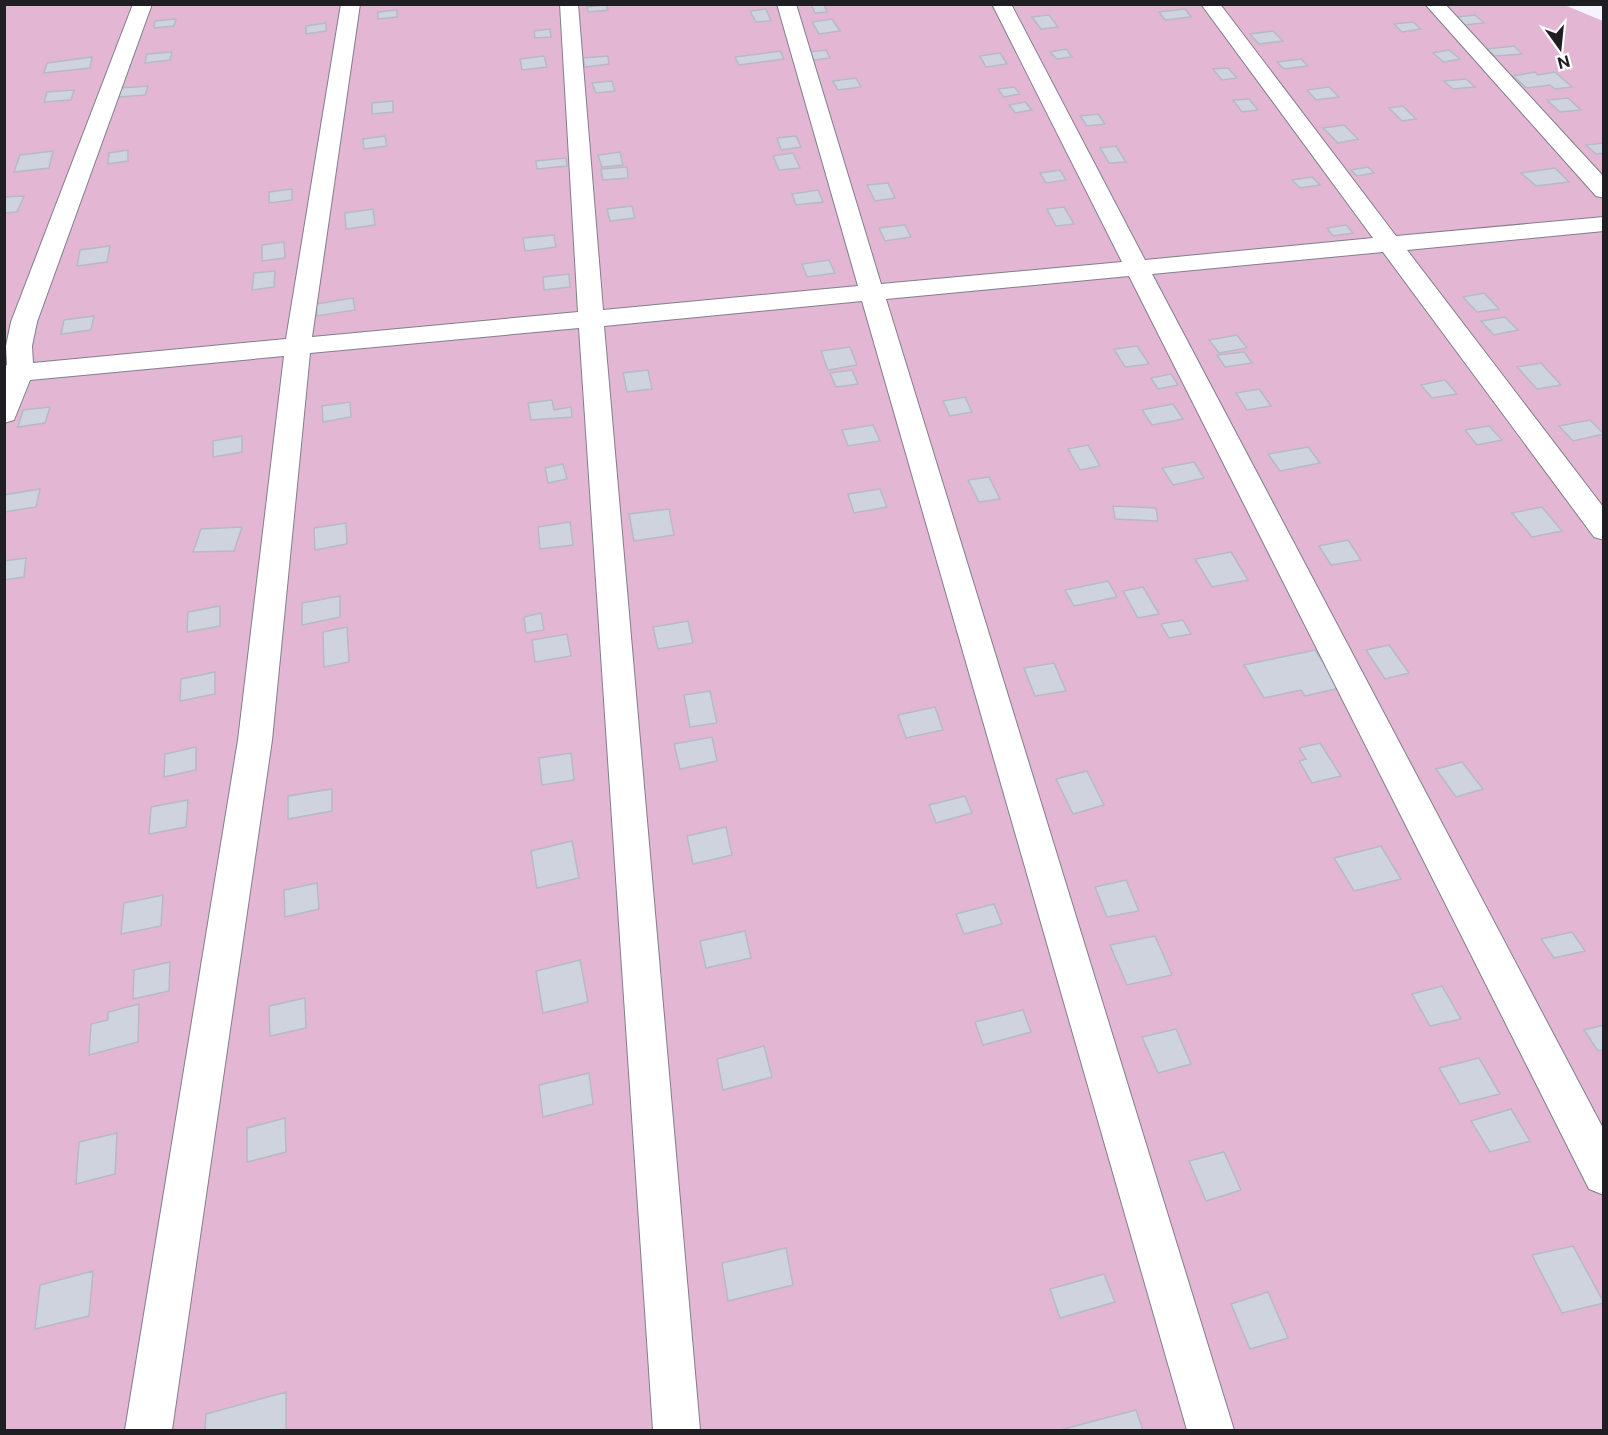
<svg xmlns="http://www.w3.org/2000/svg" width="1608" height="1435" viewBox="0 0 1608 1435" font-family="'Public Sans',sans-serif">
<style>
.green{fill:#e3b6d4}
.building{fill:#cfd3de;stroke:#b6bac5;stroke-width:1.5}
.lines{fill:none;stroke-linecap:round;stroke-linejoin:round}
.minor-casing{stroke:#817f8a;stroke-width:2}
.minor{fill:#fff;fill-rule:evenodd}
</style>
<rect width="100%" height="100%" fill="#f5f3fd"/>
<path class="green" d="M1562,4L1603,21V1430H5V5Z"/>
<path class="building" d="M811,4H824L827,12L815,13Z
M606,5L608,10L588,12L587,7Z
M766,9L771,21L756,22L750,11Z
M1185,9L1191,17L1165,20L1159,12Z
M397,10V17L378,19V12Z
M1049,15L1058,27L1041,29L1032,17Z
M1475,15L1484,23L1465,25L1457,17Z
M176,19L174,26L154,28L155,21Z
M832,19L840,31L819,34L812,22Z
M1413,22L1421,29L1402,32L1394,24Z
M326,23V31L306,34V26Z
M550,29L551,37L535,38L534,31Z
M1273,31L1283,41L1259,44L1250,34Z
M1514,46L1522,54L1495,56L1487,49Z
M1066,49L1072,57L1057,59L1050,52Z
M826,50L830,58L814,60L809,52Z
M1449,50L1460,59L1444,62L1433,53Z
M780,51L784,59L739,65L735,57Z
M172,52L170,60L145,63L147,54Z
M1000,53L1007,64L986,67L980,56Z
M544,56L547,67L522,70L520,59Z
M608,56L609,64L585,67L583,58Z
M92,57L90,68L44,73L47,63Z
M1301,59L1308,66L1284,69L1277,62Z
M1228,68L1237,78L1222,80L1213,69Z
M1535,72L1538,75L1555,72L1572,87L1555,89L1550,85L1527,88L1513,76Z
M856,78L861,87L838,90L833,81Z
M1466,79L1475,87L1453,89L1444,81Z
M612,81L615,91L596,93L592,83Z
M148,86L145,95L119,97L121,88Z
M1014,87L1020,94L1004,97L998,89Z
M1329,87L1339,97L1316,100L1307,90Z
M74,90L71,100L44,102L47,92Z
M1568,98L1581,110L1560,112L1547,100Z
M1249,99L1258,110L1242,112L1233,100Z
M393,101V112L372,114V103Z
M1025,102L1032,110L1015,113L1009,105Z
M1403,106L1416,119L1402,121L1389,108Z
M1098,114L1105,124L1087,126L1080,116Z
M1344,125L1358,139L1338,143L1323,128Z
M385,136L387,146L364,149L363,139Z
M796,136L801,147L781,150L777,138Z
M1604,143V153L1596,154L1586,145Z
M1116,146L1126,162L1109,163L1100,148Z
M128,150V161L108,164L109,153Z
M53,151L49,168L14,172L20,155Z
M620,152L623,165L602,167L598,155Z
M793,153L800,168L779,170L773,156Z
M566,158L567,166L537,169L536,161Z
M627,167L628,178L603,180L601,169Z
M1368,167L1374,173L1357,176L1351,170Z
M1555,168L1569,182L1536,186L1521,173Z
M1060,170L1066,180L1046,183L1040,173Z
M1312,177L1320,185L1300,188L1292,180Z
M888,183L895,198L875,201L867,185Z
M292,189V200L269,203V192Z
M818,190L823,202L796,205L792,194Z
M24,196L17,212L4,213V197Z
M632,206L635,218L610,221L607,209Z
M1064,207L1074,224L1056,226L1047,209Z
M373,209L375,225L346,229L345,213Z
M905,225L911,237L885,241L879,228Z
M1346,225L1353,233L1333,236L1327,228Z
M554,235L556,247L525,251L523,238Z
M284,242L285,258L262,261V245Z
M110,246L107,262L77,266L80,250Z
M829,260L835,273L807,277L802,264Z
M275,271L274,287L252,290L254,273Z
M569,274L570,287L544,290L543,277Z
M1484,293L1499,309L1477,312L1463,297Z
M353,298L355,310L317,316L316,304Z
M94,316L91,330L61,334L64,320Z
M1505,317L1518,330L1494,335L1481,321Z
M1237,335L1247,348L1219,353L1209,340Z
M1137,346L1149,364L1125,367L1114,349Z
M850,347L857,365L828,370L821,351Z
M1244,352L1252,363L1225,367L1217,355Z
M1541,363L1561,385L1537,389L1517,367Z
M648,370L652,389L627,392L623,373Z
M852,370L858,384L836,387L830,373Z
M1171,374L1178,385L1158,389L1151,378Z
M1445,380L1457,394L1432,398L1421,385Z
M1259,389L1271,406L1247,410L1236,393Z
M965,397L972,412L950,416L943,401Z
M552,400L554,410L571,407L572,417L531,420L528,403Z
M350,402L351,417L323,422L322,406Z
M1173,404L1183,419L1152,425L1142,410Z
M50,407L45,423L18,427L23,410Z
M1590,420L1604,434L1573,441L1559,426Z
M873,425L880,441L848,446L842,430Z
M1489,426L1502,440L1477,445L1465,430Z
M242,436V452L213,457V441Z
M1088,445L1100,466L1080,470L1068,449Z
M1308,447L1320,463L1280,471L1268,454Z
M1194,462L1204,478L1173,485L1162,468Z
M563,464L567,479L548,483L545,468Z
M989,477L1000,499L979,502L968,480Z
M40,489L36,507L4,512V495Z
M880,489L887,507L854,513L848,494Z
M1113,506L1156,508L1158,521L1115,519Z
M1542,507L1562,531L1532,537L1512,513Z
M669,509L674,535L634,541L629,514Z
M570,522L573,545L540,549L538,527Z
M346,523L347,544L315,550L314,528Z
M242,527L234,551L193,552L201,529Z
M1348,540L1361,560L1331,565L1319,546Z
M1231,552L1248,580L1212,587L1195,559Z
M26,558L24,577L4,580V561Z
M1108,581L1117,597L1074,606L1065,590Z
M1143,587L1159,614L1138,618L1123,591Z
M340,596V617L302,625V603Z
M220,606V626L187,632L188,612Z
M541,613L544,630L526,633L524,617Z
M1183,620L1191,634L1169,638L1161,624Z
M688,621L693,643L658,649L653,627Z
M347,627L349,662L324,667L323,632Z
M567,634L571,656L535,662L532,640Z
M1389,645L1409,673L1385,679L1366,650Z
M1315,650L1340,688L1305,696L1301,690L1264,698L1244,665Z
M1054,663L1066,691L1035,696L1024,668Z
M215,672V694L180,701L181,679Z
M710,691L717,723L690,727L684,695Z
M935,707L943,730L906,738L898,715Z
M712,737L717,761L680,769L674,744Z
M1320,743L1341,776L1312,783L1299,761L1306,759L1299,748Z
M196,747V770L164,777L165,754Z
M571,753L574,780L542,785L539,758Z
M1462,762L1483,789L1456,797L1436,769Z
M1087,771L1104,805L1073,814L1056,779Z
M332,789V811L288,819V796Z
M965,796L972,813L936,823L929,805Z
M188,800L186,827L149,834L151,807Z
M726,827L732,855L693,864L687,836Z
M572,841L579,878L537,888L531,851Z
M1381,846L1401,879L1354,891L1334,858Z
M1126,880L1139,911L1107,917L1095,887Z
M317,883L319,909L285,917L284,890Z
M163,895L161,926L121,934L124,903Z
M994,904L1002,924L964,934L956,914Z
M745,931L751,958L706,968L700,941Z
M1572,932L1585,951L1554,958L1541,939Z
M1155,936L1172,975L1127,985L1110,945Z
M580,960L588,1002L543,1013L536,971Z
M170,962L169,991L133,999L134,970Z
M1442,986L1461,1019L1430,1026L1412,994Z
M305,998L306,1028L270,1036L269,1006Z
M139,1004L138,1042L89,1055L91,1024L108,1020V1012Z
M1023,1010L1031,1032L983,1045L975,1022Z
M1604,1025V1050L1598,1051L1584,1030Z
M1176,1029L1191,1064L1158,1073L1142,1037Z
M764,1046L772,1077L723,1090L717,1059Z
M1479,1058L1500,1094L1460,1104L1439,1068Z
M589,1073L593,1104L543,1117L539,1085Z
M1511,1109L1530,1141L1490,1152L1471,1121Z
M285,1118L286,1152L247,1162V1128Z
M117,1133L115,1174L76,1184L79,1142Z
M1224,1152L1241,1190L1206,1201L1189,1161Z
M1573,1246L1604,1303L1562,1313L1532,1255Z
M786,1248L793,1285L728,1301L722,1263Z
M93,1271L89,1316L35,1329L40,1285Z
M1104,1274L1115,1302L1060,1318L1050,1289Z
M1268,1292L1288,1338L1250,1349L1231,1304Z
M286,1392V1430H205L206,1414Z
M1136,1410L1143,1430H1060Z"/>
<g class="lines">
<defs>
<path id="minor" d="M133,4H152L37,322L32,346L33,363L286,339L341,4H360L312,337L578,312L560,4H578L603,310L858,286L777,4H796L881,284L1122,262L992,4H1011L1145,260L1373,238L1201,4H1220L1396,236L1604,217V231L1407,250L1604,508V540L1594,537L1383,252L1152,274L1604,1130V1195L1589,1189L1129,276L886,299L1234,1430H1187L862,301L604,326L700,1430H653L579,328L310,353L272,740L172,1430H125L238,740L284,356L30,380L14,420L4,423V366L7,365L6,346L11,322Z
M1425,4H1445L1604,177V198L1596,196Z"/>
</defs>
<use href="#minor" class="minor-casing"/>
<use href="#minor" class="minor"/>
</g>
<rect width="1608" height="1435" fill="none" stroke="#1f1f23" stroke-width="12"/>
<g transform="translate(1560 48) rotate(165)" stroke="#ffffff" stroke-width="4.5" paint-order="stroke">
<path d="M0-4.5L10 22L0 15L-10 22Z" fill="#1f1f23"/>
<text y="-9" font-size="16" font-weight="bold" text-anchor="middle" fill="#1f1f23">N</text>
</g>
</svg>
